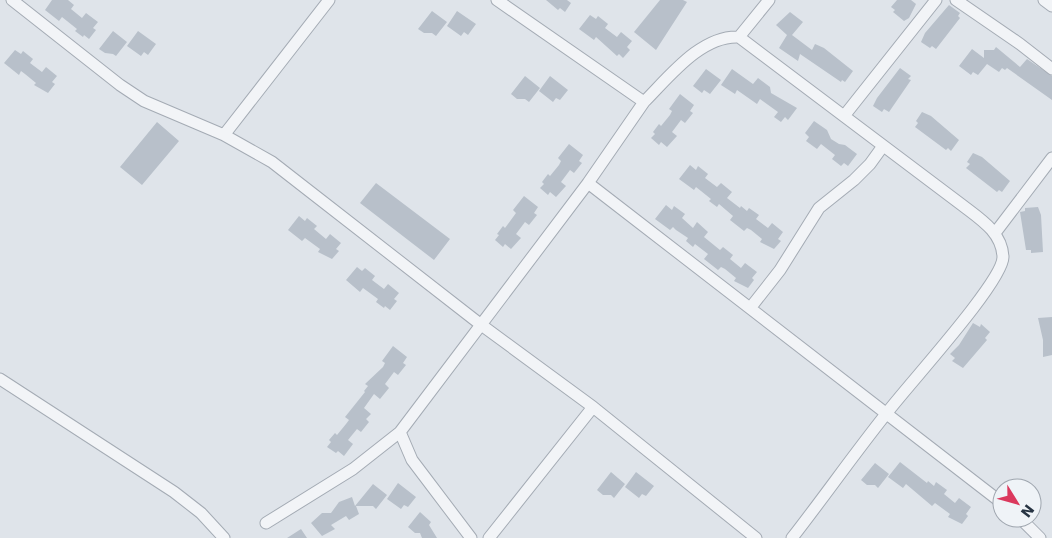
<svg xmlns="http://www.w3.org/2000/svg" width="1052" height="538" viewBox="0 0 1052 538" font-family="'DejaVu Sans',sans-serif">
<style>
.building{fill:#b8c0ca}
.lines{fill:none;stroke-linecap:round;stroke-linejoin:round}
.minor-casing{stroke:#a4abb4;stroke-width:13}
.minor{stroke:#f2f4f7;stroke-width:11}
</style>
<rect width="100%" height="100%" fill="#dfe4ea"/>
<path class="building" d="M52,0H68L74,5L71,9L82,18L86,13L98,22L93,28L96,30L89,39L84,35L83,37L75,31L77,29L62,17L59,21L45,10Z
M546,0H567L571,3L565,12L560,8L558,10Z
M660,0H683L687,2L656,50L634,32Z
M897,0H911L916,4L909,18L904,21L893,12L895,10L891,7Z
M949,5L960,13L958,16L960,18L936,49L932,46L930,48L921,42L925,33Z
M432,11L447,22L436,36L432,33H424L418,29Z
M457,11L476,24L468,35L464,32L461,36L447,26Z
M790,12L803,22L792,35L812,50L815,44L824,48L853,71L845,82L842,80L841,82L800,54L798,61L779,48L787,35L776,25Z
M590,15L596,19L598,16L608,24L605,28L617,37L621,32L632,41L627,47L630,50L623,58L619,54L617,56L596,37L594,40L579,29Z
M113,31L127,42L116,56L113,54L105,53L99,49Z
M138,31L156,44L148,55L144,52L141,56L127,46Z
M996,47L1020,67L1027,59L1052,76V100L1007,68L1005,70L1002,68L999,72L987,64L978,75L973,72L971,75L959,66L972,49L984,58V50H994Z
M15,50L21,54L23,51L33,59L30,63L42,72L46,67L57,76L52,82L55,84L48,93L34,85L36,83L25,74L21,71L19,75L4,63Z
M900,68L911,76L908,79L911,80L889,112L884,109L882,112L873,106L877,98Z
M706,69L721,80L710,94L704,90L702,93L693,86Z
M732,69L753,84L758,78L770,87L771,93L797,108L788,120L785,117L781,122L774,117L778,112L760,99L757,104L737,90L735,94L721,85Z
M525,76L540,88L529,102L525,99H517L511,94Z
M550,76L568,90L560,100L556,98L553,102L539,91Z
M680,94L694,105L690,111L693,113L685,123L681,120L672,132L677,136L667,147L661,142L659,145L651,138L655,134L653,132L659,124L661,126L670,115L672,111L669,109Z
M922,112L931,116L959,140L951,151L948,148L946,150L915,127L918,123L916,121Z
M814,121L827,130L831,139L839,144L845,145L857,154L848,166L844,163L841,166L832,159L835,155L821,144L817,149L806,141L809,137L805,133Z
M157,122L179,141L142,185L120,167Z
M569,144L583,155L579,161L582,163L574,173L570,170L561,182L566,186L556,197L550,192L548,195L540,188L544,184L542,182L548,174L550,176L559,165L561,161L558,158Z
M973,153L982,157L1010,181L1002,192L999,190L997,192L966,168L970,164L967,162Z
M690,165L696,170L698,166L708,174L705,178L717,187L721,183L732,192L727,198L740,208L741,206L747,211L749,208L759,215L756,219L768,228L772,223L783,232L778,239L781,241L774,249L760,242L762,239L751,230L747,228L744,231L730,220L733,216L719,204L717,207L709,201L711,199L696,187L694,190L679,179Z
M376,183L450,239L434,260L360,203Z
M524,196L538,207L534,213L537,215L529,225L525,222L516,234L521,238L511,249L505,244L503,247L495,240L499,235L497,234L503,226L505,228L516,213L513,210Z
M666,205L672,210L674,206L685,214L682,218L693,228L697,222L708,232L704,237L720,250L723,247L733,255L730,259L741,268L745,263L757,272L752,278L754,280L748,288L734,281L736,278L725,269L721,267L718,270L704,259L708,254L695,244L693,247L686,241L688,238L676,230L673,227L670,230L655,219Z
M1038,207L1041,215L1043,252L1031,253V250H1026L1020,212L1025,211V208Z
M299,216L305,221L307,218L317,226L314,229L326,239L330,234L341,243L336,249L339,251L332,259L318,252L320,249L305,238L302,241L288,230Z
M357,267L362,271L365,268L375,276L372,280L384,289L388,284L399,293L394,299L397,301L390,310L385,306L384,308L376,302L378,299L363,288L360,292L346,280Z
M1052,317V355L1043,357V340L1038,318Z
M973,323L980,327L981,324L990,332L985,338L987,340L963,368L952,361L955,358L950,354L959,345Z
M393,346L407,357L403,363L406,365L398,375L394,372L385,384L389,388L380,399L374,394L364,408L371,414L366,419L369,422L361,432L357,429L348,440L353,444L344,456L338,451L336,453L327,447L331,442L329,440L335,433L337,435L346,424L349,420L345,417L365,392L364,391L368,386L365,384L383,367L385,363L382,361Z
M900,462L927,483L928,481L934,486L936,482L947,490L944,494L955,503L959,498L971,507L966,514L968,516L962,524L948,517L950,514L935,503L932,506L906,484L903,488L888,477Z
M875,463L889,474L878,488L875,485H867L861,480Z
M611,472L625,484L614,498L611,495H603L597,490Z
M636,472L654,486L646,496L642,494L639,498L625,487Z
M398,483L416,497L408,507L404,505L401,509L387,499Z
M373,484L387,495L376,509L373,506H356L359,514L349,520L346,516L331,525L335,529L322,536L311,523L322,513H331L339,502L352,497L355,506Z
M420,512L431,522L429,525L437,538H422L420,533H415L408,527Z
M301,529L307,538H287Z"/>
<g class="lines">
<defs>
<path id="minor" d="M12,0L120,85L144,101L224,135L272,162L480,324L593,407L489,538
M497,0L644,102C669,77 701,35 739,37L962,205C980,219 1002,232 1003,257C1003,282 906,387 886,414C854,454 824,497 792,538
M956,0L1020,44L1052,69
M1044,0L1052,6
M739,37L769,0
M844,116L936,0
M224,135L329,0
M588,183L1002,503
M995,233L1052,158
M751,307L780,270L819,208L854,180L870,164L883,146
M0,379L174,492L201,513L224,538
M593,407L756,538
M1020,518L1040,538
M266,523L353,469L400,432
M471,538L412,460L400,432L588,183L644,102"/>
</defs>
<use href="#minor" class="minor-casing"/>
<use href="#minor" class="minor"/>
</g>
<g transform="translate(1017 503) rotate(127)"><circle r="24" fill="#eff3f7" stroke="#9fa6af"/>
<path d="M0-4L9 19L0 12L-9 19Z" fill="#db385d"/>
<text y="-8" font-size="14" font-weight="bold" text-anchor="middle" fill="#263342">N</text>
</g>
</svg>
